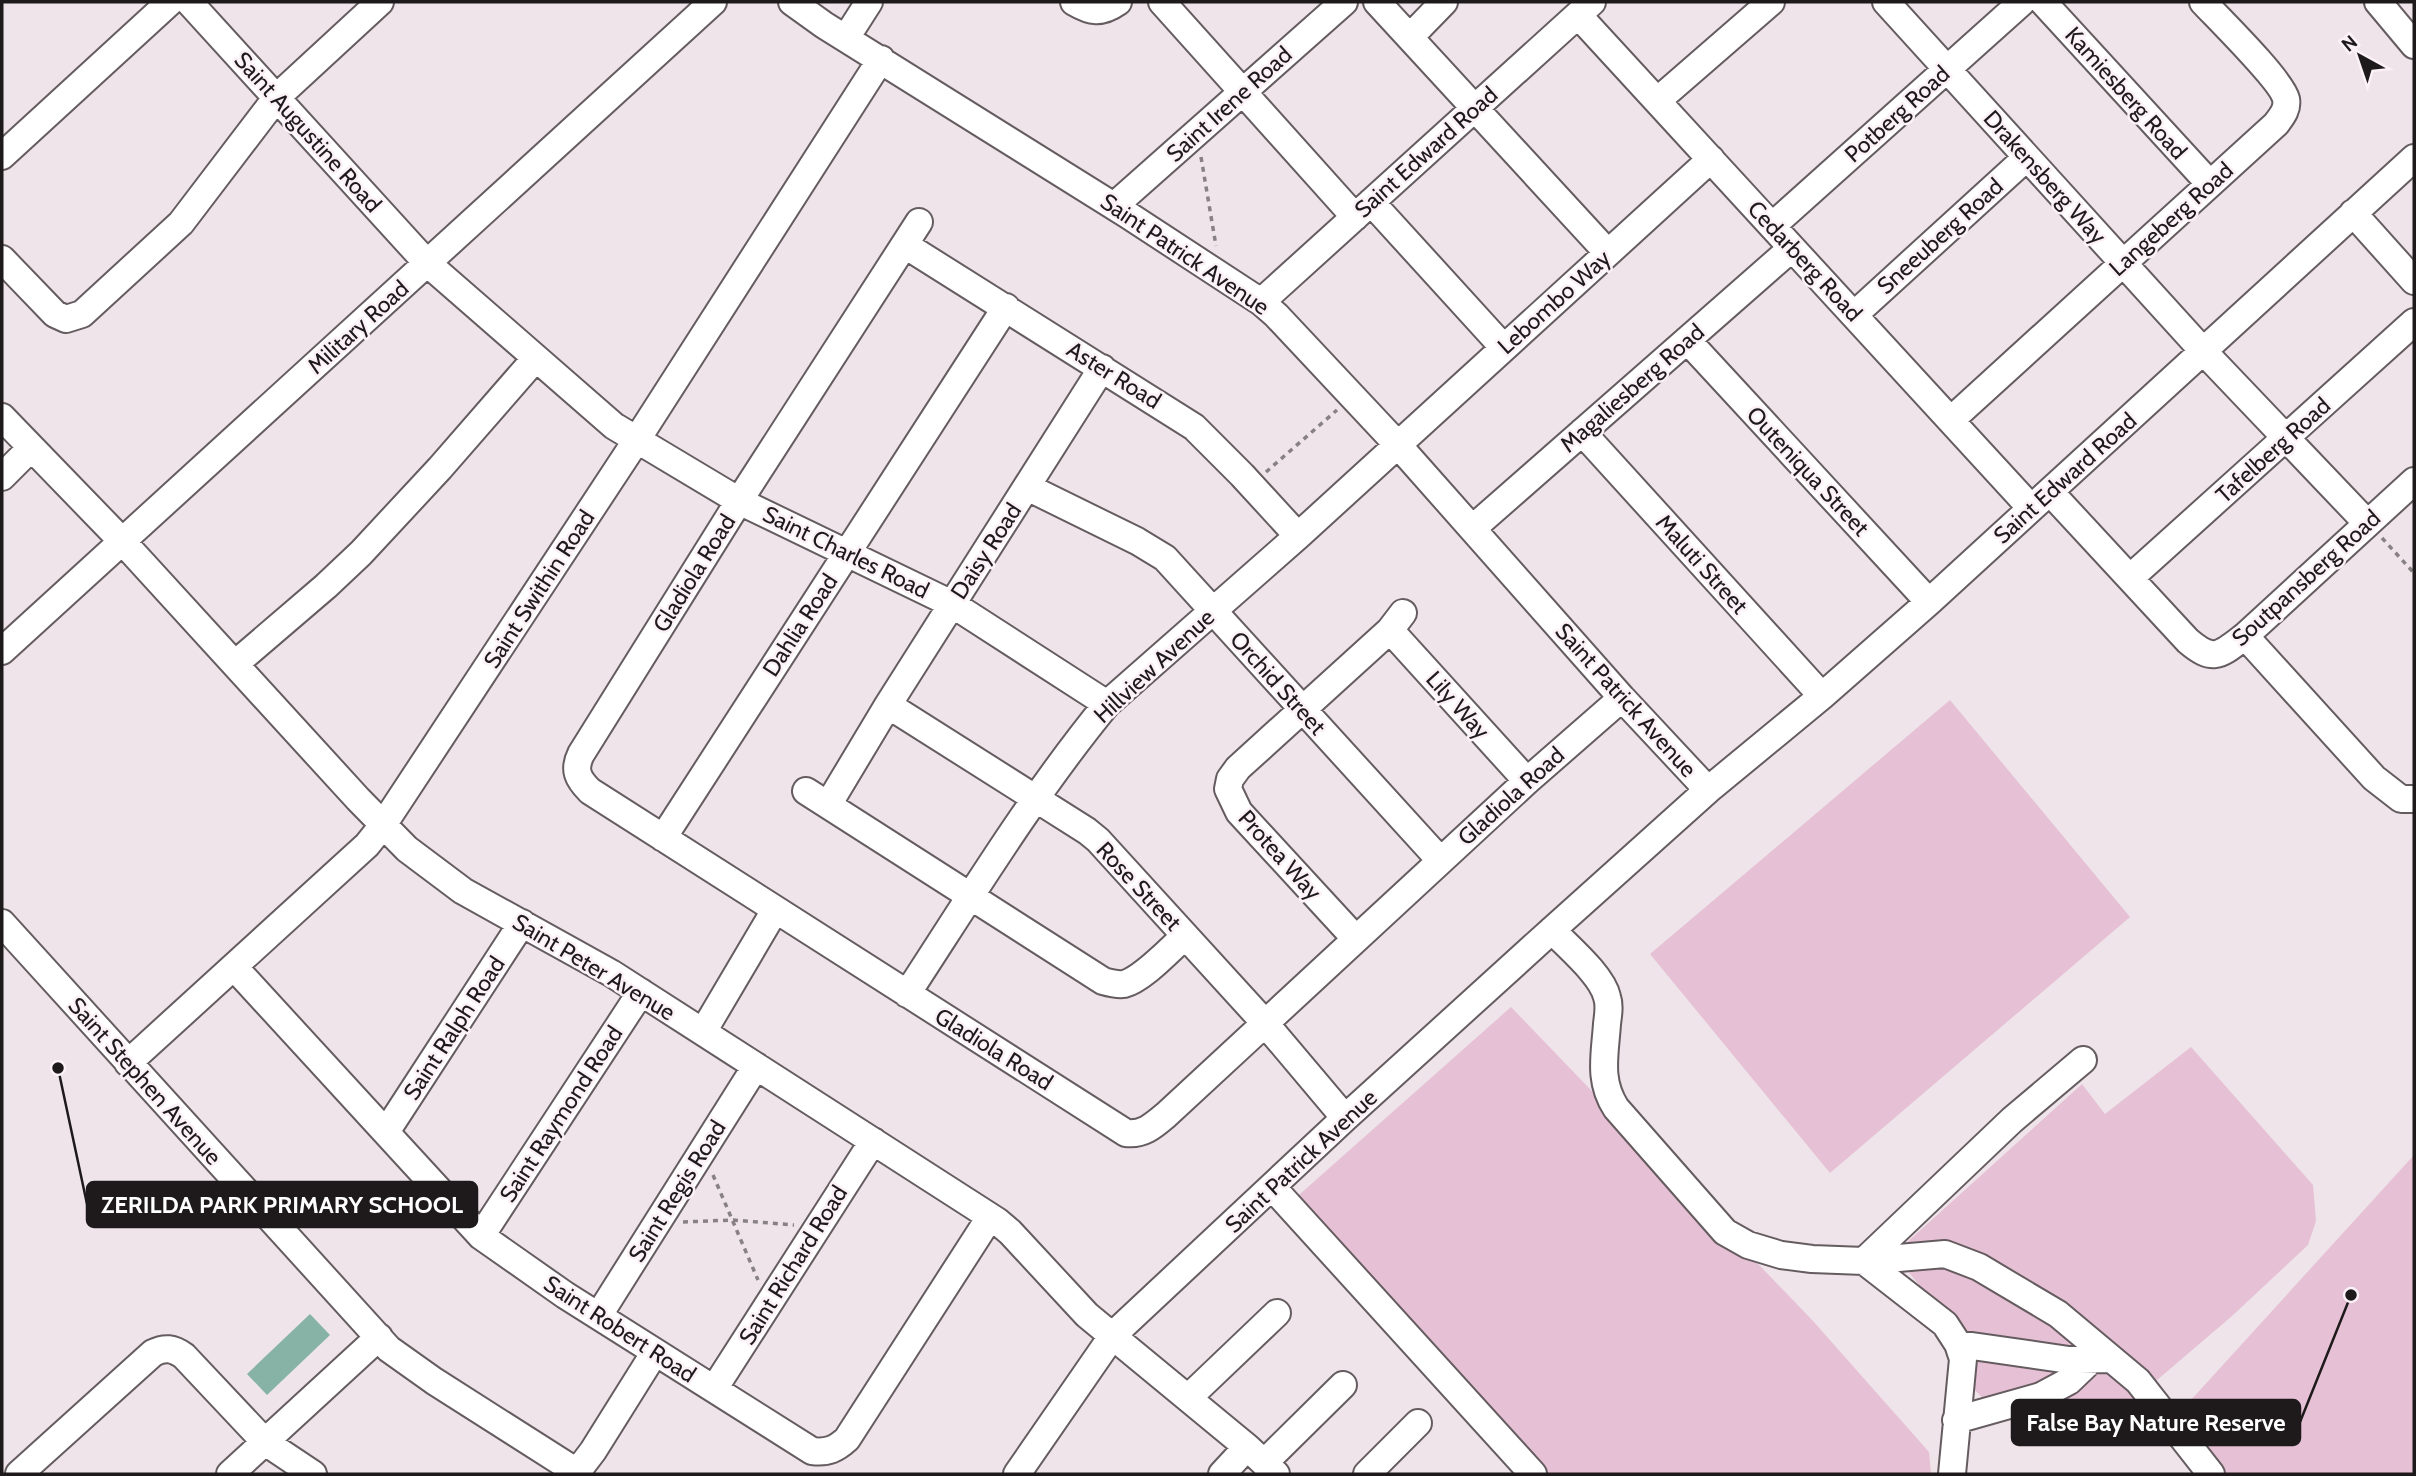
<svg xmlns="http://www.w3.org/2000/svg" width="2416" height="1476" viewBox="0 0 2416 1476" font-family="Cabin,sans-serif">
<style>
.green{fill:#e6c0d4}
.building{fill:#87b3a6}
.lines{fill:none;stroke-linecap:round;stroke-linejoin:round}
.minor-casing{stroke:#655c60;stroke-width:30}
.path{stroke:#888184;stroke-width:3.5;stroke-dasharray:5 5;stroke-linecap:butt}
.minor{stroke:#fff;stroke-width:26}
.labels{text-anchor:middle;stroke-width:5;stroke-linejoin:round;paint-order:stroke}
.street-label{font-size:23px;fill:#1e1a1c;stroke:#fbf1f6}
.leader{fill:none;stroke:#1e1a1c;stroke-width:2.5}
.callout-dot{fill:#1e1a1c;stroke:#fbf1f6;stroke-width:2.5}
.callout{fill:#1e1a1c;stroke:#1e1a1c;stroke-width:2.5}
.callout-label{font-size:24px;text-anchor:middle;font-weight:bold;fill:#fff}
</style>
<rect width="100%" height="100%" fill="#eee4e9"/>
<path class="green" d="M1950,700L2130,917L1830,1173L1650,954Z
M1511,1007L1813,1321L1929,1452L1931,1474H1542L1291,1202Z
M2191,1047L2313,1185L2316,1221L2308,1245L2232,1316L2129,1404L2056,1432L2026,1424L1992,1408L1973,1388L1932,1301L1894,1254L2082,1084L2105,1114Z
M2414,1155V1474H2196L2160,1434Z"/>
<path class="building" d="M310,1314L330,1335L267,1395L247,1374Z"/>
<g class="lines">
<defs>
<path id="minor" d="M189,2L427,263L614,426L741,502L952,604L1107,704
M792,2L824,25L1128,215L1261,302L1276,315L1398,445L1622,698L1708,790
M1074,2C1091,12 1101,14 1118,2
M1162,2L1355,217
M1377,2L1608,253
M1886,2L2204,352L2367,523
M2043,2L2210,184
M2378,2L2414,45
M1578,15L2031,508
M1410,37L1444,2
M846,38L869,2
M1657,101L1771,2
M2,156L170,2
M1371,202L1504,348
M1114,206L1344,2
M2353,213L2414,281
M919,222L739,501L581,754C573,770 578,779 590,791L1126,1133C1143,1135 1153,1126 1166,1115L1527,781L1622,698
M1772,226L2022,2
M905,245L1194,427L1242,475L1298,536
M2,259L55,314L66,319L82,314L181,223L277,97L380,2
M1261,302L1592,2
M1855,314L2026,158
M1687,340L1929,602
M2,417L123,542L358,799L407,849L463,891L611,973L997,1221L1010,1232L1087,1315L1247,1447L1276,1474
M1951,420L2276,124C2282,116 2288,109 2286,99C2282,81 2219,19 2203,2
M1582,432L1822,696
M2,477L31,448
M1027,487L1137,541L1165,558L1440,860
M2050,492L2188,641C2214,663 2220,655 2245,636L2414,481
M1473,528L1792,248
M2130,578L2414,322
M1390,630L1527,781
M2245,636L2374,778L2401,799H2414
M2,651L713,2
M235,664L326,586L361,553L440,468L535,359
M888,705L1087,831L1098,840L1264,1022L1345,1118
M806,791L1103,981C1110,983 1117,985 1124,984C1143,979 1170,949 1185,936
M828,805L888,705L1102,368
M663,838L1006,307
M2,923L389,1349L434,1381L580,1474
M1552,930C1568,947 1602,975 1607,997C1610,1006 1608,1015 1607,1024C1605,1055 1598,1080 1616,1108L1725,1232L1748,1245L1781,1255L1812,1259L1864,1261L1945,1324L1958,1344L1963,1359L1952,1474
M1355,938L1239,812L1228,789L1230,779L1238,768L1390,630L1403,613
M234,967L481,1236L565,1295L812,1451C828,1453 836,1449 847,1439L990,1217
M907,994C971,896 1033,794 1107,704L1298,536L1711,159
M703,1032L775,910
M128,1063L367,845L383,825L636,441L881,59
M386,1132L522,923
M1273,1188L1533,1474
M481,1236L641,992
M1864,1261L1945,1254L1979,1267L2058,1314L2138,1381L2211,1474
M1864,1261L2012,1120L2083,1060
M599,1315L756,1066
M1958,1344L2069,1360L2110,1359
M714,1389L873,1141
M1188,1398L1277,1313
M1956,1420L2041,1396L2069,1381L2092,1359
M1264,1463L1343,1385
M577,1472L593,1451L655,1352
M19,1474L153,1353C165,1347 173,1348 184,1356L265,1442L313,1474
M230,1474L379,1337
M1017,1474L1113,1335L1345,1118L1552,930L1708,790L1822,696L1929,602L2414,158
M1222,1474L1247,1447
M1367,1474L1418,1423"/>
</defs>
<use href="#minor" class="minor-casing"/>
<path class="path" d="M1201,157L1216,246
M1266,472L1337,410
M2382,538L2414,573
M713,1175L758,1280
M683,1222L733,1220L794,1225"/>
<use href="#minor" class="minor"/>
</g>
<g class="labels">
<g class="street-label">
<text transform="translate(2126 93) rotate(48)" y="8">Kamiesberg Road</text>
<text transform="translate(1229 104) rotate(-42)" y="8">Saint Irene Road</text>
<text transform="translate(1897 114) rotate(-42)" y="8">Potberg Road</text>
<text transform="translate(308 132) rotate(48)" y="8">Saint Augustine Road</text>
<text transform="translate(1426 152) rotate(-42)" y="8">Saint Edward Road</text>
<text transform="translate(2045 177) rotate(48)" y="8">Drakensberg Way</text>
<text transform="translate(2171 219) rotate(-42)" y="8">Langeberg Road</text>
<text transform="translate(1940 236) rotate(-42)" y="8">Sneeuberg Road</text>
<text transform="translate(1185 254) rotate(34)" y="8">Saint Patrick Avenue</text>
<text transform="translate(1805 261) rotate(47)" y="8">Cedarberg Road</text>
<text transform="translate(1554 302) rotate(-42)" y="8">Lebombo Way</text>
<text transform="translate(358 327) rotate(-42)" y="8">Military Road</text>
<text transform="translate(1114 375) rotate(32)" y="8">Aster Road</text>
<text transform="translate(1632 388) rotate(-41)" y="8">Magaliesberg Road</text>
<text transform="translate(2273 450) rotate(-42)" y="8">Tafelberg Road</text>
<text transform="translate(1808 471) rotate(47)" y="8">Outeniqua Street</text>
<text transform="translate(2065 478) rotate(-42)" y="8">Saint Edward Road</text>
<text transform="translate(986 551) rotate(-57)" y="8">Daisy Road</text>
<text transform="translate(846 552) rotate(26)" y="8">Saint Charles Road</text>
<text transform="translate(1702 564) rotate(48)" y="8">Maluti Street</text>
<text transform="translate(694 573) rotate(-58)" y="8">Gladiola Road</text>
<text transform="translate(2306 578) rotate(-42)" y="8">Soutpansberg Road</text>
<text transform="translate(539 589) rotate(-57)" y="8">Saint Swithin Road</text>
<text transform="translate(800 625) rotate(-57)" y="8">Dahlia Road</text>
<text transform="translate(1154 666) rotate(-43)" y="8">Hillview Avenue</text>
<text transform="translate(1278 683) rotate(48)" y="8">Orchid Street</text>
<text transform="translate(1626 700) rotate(48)" y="8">Saint Patrick Avenue</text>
<text transform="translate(1458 705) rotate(48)" y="8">Lily Way</text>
<text transform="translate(1511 796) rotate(-42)" y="8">Gladiola Road</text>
<text transform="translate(1280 855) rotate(48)" y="8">Protea Way</text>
<text transform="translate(1139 886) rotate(47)" y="8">Rose Street</text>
<text transform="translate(594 967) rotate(31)" y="8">Saint Peter Avenue</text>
<text transform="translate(454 1028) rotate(-57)" y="8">Saint Ralph Road</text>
<text transform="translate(994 1049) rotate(32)" y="8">Gladiola Road</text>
<text transform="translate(145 1081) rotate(48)" y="8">Saint Stephen Avenue</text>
<text transform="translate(561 1114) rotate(-57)" y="8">Saint Raymond Road</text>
<text transform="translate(1301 1161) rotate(-43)" y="8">Saint Patrick Avenue</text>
<text transform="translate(677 1191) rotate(-58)" y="8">Saint Regis Road</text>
<text transform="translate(793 1265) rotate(-58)" y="8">Saint Richard Road</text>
<text transform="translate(620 1329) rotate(33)" y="8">Saint Robert Road</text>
</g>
</g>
<path class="leader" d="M58 1068L87 1204M2351 1295L2300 1422"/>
<g class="callout-dot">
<circle cx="58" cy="1068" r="7"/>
<circle cx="2351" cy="1295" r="7"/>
</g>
<g class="callout">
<rect x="87" y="1182" width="390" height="45" rx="7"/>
<rect x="2012" y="1400" width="288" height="45" rx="7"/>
</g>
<g class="callout-label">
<text x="282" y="1213">ZERILDA PARK PRIMARY SCHOOL</text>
<text x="2156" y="1431">False Bay Nature Reserve</text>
</g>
<rect width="2416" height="1476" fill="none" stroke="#1e1a1c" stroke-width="7"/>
<g transform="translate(2360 56) rotate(320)" stroke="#fbf1f6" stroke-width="5" paint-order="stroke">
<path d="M0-5L12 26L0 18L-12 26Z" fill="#1e1a1c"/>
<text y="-10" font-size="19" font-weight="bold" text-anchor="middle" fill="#1e1a1c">N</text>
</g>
</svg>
